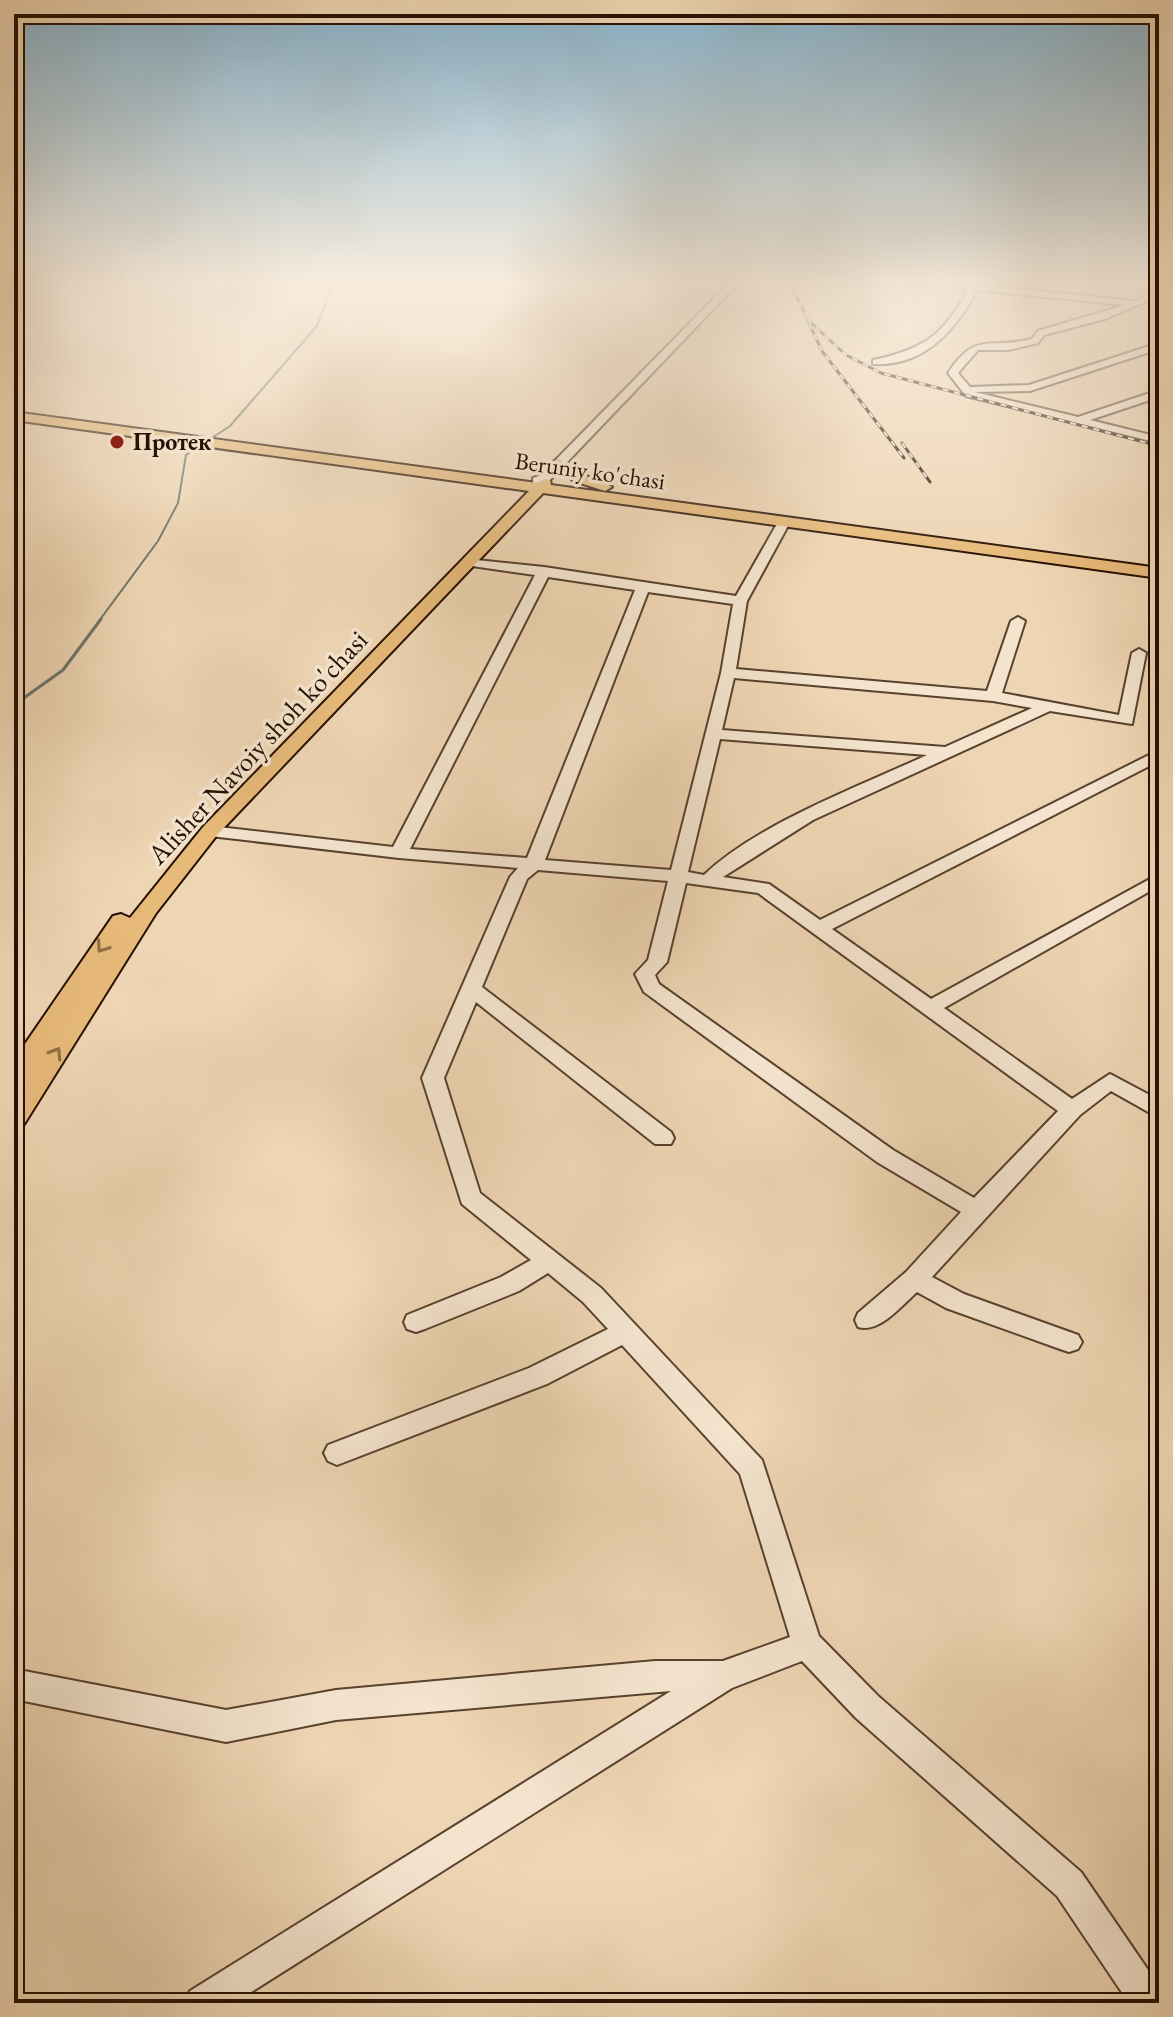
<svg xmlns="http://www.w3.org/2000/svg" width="1173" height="2017" viewBox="0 0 1173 2017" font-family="'EB Garamond',serif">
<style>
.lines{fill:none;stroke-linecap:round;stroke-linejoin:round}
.stream-far1{stroke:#6b756a;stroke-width:2}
.stream{stroke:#6b756a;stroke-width:3}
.minor-casing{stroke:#58412e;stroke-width:4}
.major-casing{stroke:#261002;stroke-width:4}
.minor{fill:#f4e4ce;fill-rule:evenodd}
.major{fill:#e7ba7a;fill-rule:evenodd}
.rail-casing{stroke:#261002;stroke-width:3}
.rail{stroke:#f4e4ce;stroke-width:2;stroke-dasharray:6;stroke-linecap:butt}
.oneway{stroke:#906e44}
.poi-dot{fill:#8f2418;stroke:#f4e4ce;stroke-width:3}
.labels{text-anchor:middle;stroke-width:7;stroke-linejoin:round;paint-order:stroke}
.far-poi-label{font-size:24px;font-weight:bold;fill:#261002;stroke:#f4e4ce;text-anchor:start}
.far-street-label{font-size:24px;fill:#261002;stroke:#f4e4ce}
.street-label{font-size:28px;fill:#261002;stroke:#f4e4ce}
</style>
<rect width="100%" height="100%" fill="#eed5b3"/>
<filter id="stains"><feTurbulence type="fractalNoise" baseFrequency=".0025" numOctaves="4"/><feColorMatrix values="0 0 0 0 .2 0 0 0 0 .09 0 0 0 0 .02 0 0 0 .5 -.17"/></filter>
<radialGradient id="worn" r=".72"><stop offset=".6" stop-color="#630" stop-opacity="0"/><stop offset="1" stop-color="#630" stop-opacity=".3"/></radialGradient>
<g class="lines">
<path class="stream-far1" d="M99,621L158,541L178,503L186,455L230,426L317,326L334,280"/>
<path class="stream" d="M14,705L63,670L101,619"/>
<defs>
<path id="minor" d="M732,280H741L549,481L533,484V478L541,475Z
M901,280L971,284L973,280H982L980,285L1135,301L1159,289V296L1105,319L1044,335L1038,343L1008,350H978L958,373L970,387L1029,385L1159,343V349L1030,391L975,392L1078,417L1159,390V397L1090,420L1159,437V443L966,396L948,373C977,330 988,350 1032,339L1038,331L1125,305L977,290C956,330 924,367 873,364V360C925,349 943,335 969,289Z
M784,518L790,522L747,601L736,669L987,691L1011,621L1018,617L1025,621L1002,693L1119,715L1132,653L1139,649L1146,653L1132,724L1050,711L813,820L723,877L769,884L820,920L1159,750V761L832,929L931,999L1159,874V886L944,1008L1072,1099L1110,1074L1159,1100V1118L1111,1091L1080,1115L932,1277L964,1294L1078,1335L1082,1342L1078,1349L1069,1352L1060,1349L946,1308L917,1292C902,1305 879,1334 858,1327L855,1320L858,1313L906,1272L961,1212L877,1162L644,992L635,974L648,960L668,881L538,870L527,879L482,987L671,1132L674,1138L671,1144H655L476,1002L444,1078L480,1193L601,1288L762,1460L819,1636L878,1696L1081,1872L1159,1986V2003H1129L1057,1896L856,1718L802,1661L732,1688L234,2003H184L190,1991L671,1691L336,1720L226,1742L14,1699V1669L226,1710L336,1690L655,1661H723L790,1637L740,1474L622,1345L547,1384L337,1465L328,1461L324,1453L328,1445L529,1368L608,1329L583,1302L548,1273L519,1291L425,1329L416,1332L407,1329L404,1322L407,1315L501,1277L531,1260L462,1204L422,1078L510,877L518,868L399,858L210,836L201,831L210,826L393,847L535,575L472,566L465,562L467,559L544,567L736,596L778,522ZM548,577L635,590L527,858L410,849ZM648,592L733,604L721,673L671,870L545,860ZM734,678L993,701L1032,708L945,747L722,730ZM720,739L927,755C858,787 759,823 704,875L688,872ZM686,883L758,893L1058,1111L974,1198L893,1150L659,984L655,975L667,962Z"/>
<path id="major" d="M14,412L537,483L545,479L550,480L551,485L1159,568V578L543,493L217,835L156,913L23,1126L14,1128V1098L22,1085L14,1088V1060L113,916L121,914L130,918L203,827L529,491L14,420Z
M559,459L584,475L612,487L605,491L574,481L552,463Z"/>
</defs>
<use href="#minor" class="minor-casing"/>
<use href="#major" class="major-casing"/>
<use href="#minor" class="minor"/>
<use href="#major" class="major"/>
<defs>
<path id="rail" d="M789,280L822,351L904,458
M807,319L846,355L881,373L1159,446
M902,443L930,482"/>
</defs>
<use href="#rail" class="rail-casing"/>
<use href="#rail" class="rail"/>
</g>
<defs><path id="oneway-chevron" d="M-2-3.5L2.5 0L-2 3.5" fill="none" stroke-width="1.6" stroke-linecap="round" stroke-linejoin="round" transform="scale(2)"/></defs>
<g class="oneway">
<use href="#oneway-chevron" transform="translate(102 947) rotate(125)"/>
<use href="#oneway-chevron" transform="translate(56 1053) rotate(-58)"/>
</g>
<linearGradient id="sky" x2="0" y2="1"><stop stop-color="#88b6d2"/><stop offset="0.5" stop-color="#f7ecdd"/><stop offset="1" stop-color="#f7ecdd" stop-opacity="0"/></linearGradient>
<rect width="1173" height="563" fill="url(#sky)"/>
<circle class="poi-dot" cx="117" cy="442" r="8"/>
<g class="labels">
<g class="far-poi-label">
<text x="133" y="450">Протек</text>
</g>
<g class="far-street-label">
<text transform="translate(590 471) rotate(8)" y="8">Beruniy ko'chasi</text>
</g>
<g class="street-label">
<text transform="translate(257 747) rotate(-47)" y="10">Alisher Navoiy shoh ko'chasi</text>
</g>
</g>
<rect width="1173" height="2017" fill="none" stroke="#eed5b3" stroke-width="48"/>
<rect x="16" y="16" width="1141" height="1985" fill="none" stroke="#261002" stroke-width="4"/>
<rect x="24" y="24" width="1125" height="1969" fill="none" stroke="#261002" stroke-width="2"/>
<rect width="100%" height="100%" filter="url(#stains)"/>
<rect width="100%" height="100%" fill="url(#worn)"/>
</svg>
